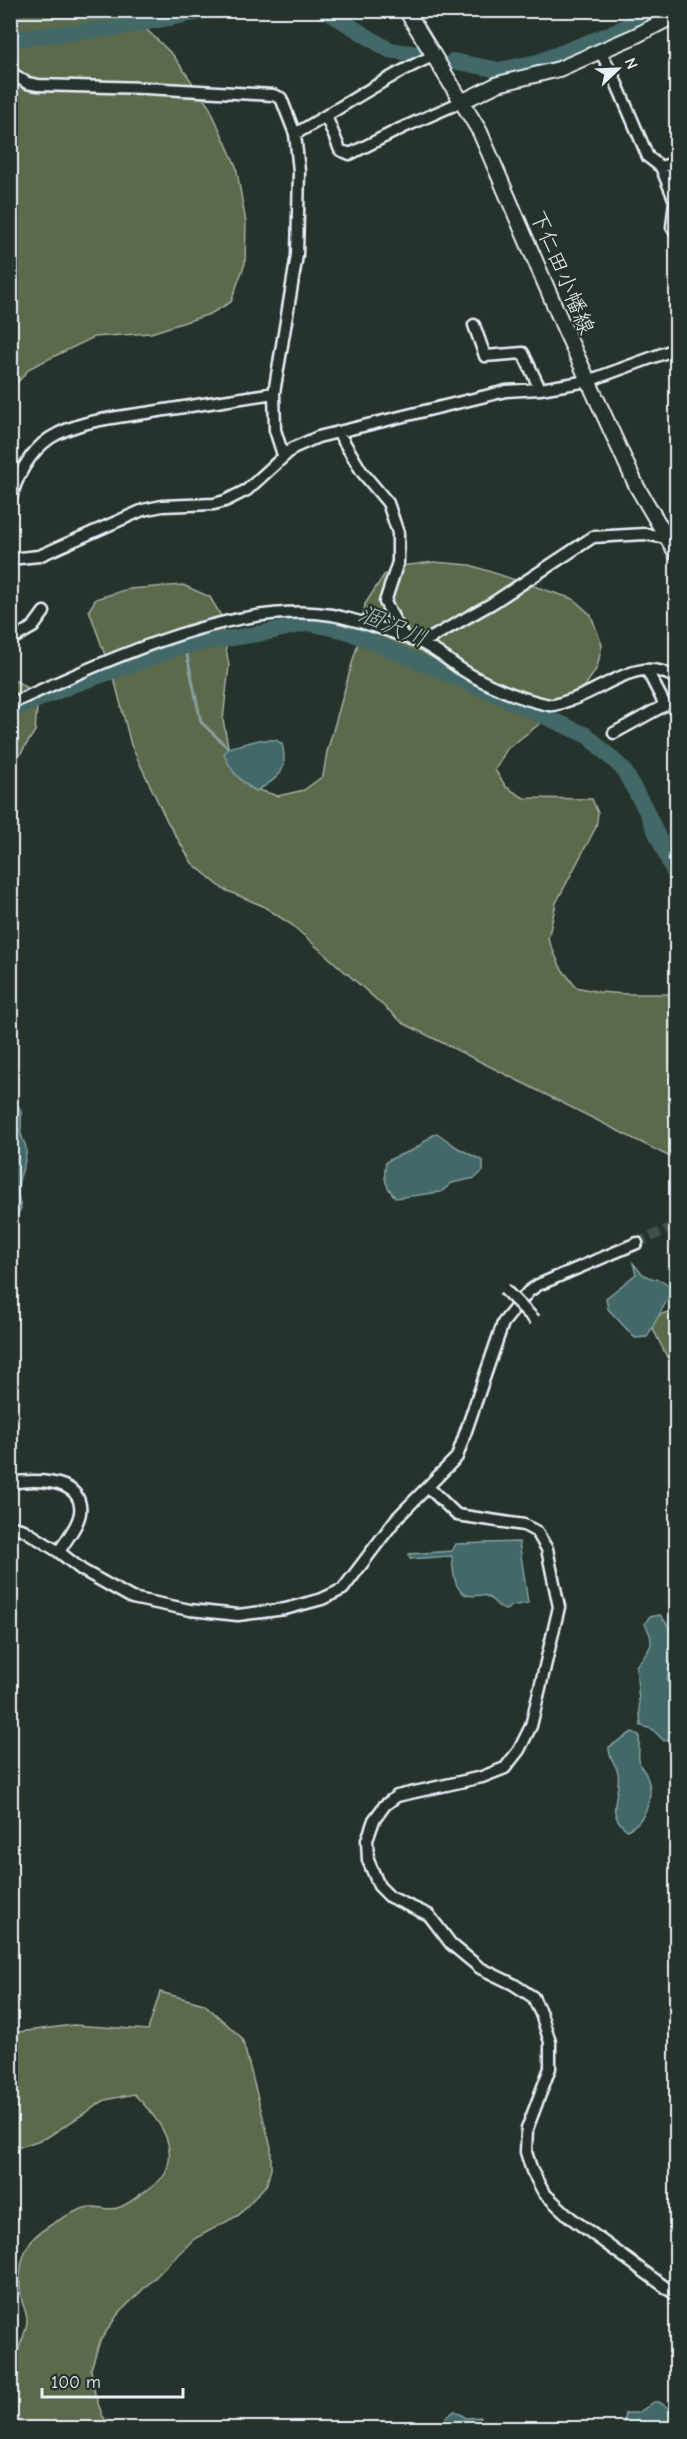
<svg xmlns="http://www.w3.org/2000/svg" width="687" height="2439" viewBox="0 0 687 2439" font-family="'Comic Neue','Klee One',sans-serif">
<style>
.green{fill:#5c6b4c;stroke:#a2aea2;stroke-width:1.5}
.water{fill:#436867;stroke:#859fa1;stroke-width:1.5}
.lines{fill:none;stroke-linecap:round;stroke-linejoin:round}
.stream{stroke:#859fa1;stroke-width:3}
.river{stroke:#436867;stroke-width:16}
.minor-tunnel{stroke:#43504b;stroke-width:10;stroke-dasharray:10 5;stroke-linecap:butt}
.minor-casing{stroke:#e8f1f8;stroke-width:15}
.major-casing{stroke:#e8f1f8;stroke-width:18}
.minor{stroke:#26332d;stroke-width:10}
.major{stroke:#26332d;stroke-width:14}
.minor-bridge-casing{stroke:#e8f1f8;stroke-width:15;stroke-linecap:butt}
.minor-bridge{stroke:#26332d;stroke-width:10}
.labels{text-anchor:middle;stroke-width:4.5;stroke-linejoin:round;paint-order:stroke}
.street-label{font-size:22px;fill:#e8f1f8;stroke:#26332d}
.water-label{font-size:24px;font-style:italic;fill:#a6babe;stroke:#26332d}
</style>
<rect width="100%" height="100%" fill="#26332d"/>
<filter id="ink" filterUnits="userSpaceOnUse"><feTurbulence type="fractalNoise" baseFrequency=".0167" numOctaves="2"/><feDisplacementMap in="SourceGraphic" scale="12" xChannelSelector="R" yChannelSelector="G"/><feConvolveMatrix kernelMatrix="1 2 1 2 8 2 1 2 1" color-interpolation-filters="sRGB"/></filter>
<g filter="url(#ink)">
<path class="green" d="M11,11H127L173,55L210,108L236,166L246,223L245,263L231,302L210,314L151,333L94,337L30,368L11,390Z
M434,562L470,565L573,599L591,615L602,645L597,668L581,692L507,749L495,770L506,787L524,798L592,799L598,813L596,827L556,903L548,939L561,968L576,987L599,992L625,994H676V1160L403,1023L292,925L263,906L223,889L192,863L167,821L131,745L116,686L89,610L96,599L128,589L183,585L210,597L220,614L229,666L223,720L232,767L249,787L278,796L304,790L323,776L327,752L361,632L365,604L384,575L401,566Z
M11,678L28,688L37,708L35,731L21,753L11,764Z
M676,1309V1375L648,1319Z
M160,1992L204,2004L242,2038L271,2147V2168L267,2184L239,2215L194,2239L118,2314L100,2341L91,2369L95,2394L102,2415L111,2428H11V2359L16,2355C20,2345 27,2331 27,2320C27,2314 24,2308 22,2302C18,2282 19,2258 31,2241C39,2230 77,2208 90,2207C99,2206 109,2211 117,2208C127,2206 136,2197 144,2192C151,2187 161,2181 165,2174C180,2143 154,2114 134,2094L105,2100L46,2138L11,2150V2033L73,2025L148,2030Z"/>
<path class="water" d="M259,740H276L282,744C289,771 279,778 256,791C240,782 231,771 224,754L228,748Z
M11,1102H15C25,1112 20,1122 21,1134C22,1138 25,1143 26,1148C28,1170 11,1179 21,1208L11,1228L16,1244V1251L11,1255Z
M437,1133L458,1148L483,1161V1171L475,1178L452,1183L441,1192L396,1198C385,1187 383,1177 386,1162C395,1156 403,1154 413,1150C422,1145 428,1137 437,1133Z
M633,1263C636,1266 639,1272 643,1274C655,1283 662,1274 672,1291L647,1337L635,1338L608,1309L606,1298L636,1274Z
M519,1542L528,1603L511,1606L506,1610C497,1608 494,1599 486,1596C480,1594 473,1597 467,1595C453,1591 453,1568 452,1556L410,1559L409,1554L452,1551L456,1544Z
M660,1615C685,1644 671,1651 667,1681L676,1697V1722L668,1740L664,1741L652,1729L641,1726L636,1666C650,1649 657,1645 645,1624L649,1617Z
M632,1732L639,1735C640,1743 638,1752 639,1760C639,1767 645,1770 647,1777C655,1795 646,1822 627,1830C603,1811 622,1795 618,1773C616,1763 608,1758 609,1747Z
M654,2402H659L671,2410L672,2418L662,2428H623L625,2413H638Z
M455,2411L466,2418L481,2417L477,2428H446V2417Z"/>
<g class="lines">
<path class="stream" d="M185,646L201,722L228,748"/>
<path class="river" d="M325,10L389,50L417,54
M10,39L117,28L211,10
M453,61L499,70L538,62L615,32L657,10
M10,711L70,686L185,646L269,632L308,623L346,631L504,698L588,736L623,769L645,808L676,877"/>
<path class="minor-tunnel" d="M637,1243L676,1225"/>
<defs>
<path id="minor" d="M600,51L613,75L648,157L661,167L676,162
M10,72L27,83L38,85L146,88L273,95L281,98L295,134L299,171L297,255L274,393L275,430L283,455
M326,116L340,150L350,154L402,128L461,102
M295,134C341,108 385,77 433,56
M661,167L675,201L672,227L676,233
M474,325L485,356L523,353L540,389
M338,432L362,472L388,503L398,533V562L385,602L403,636
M10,503C15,479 29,452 50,438C79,420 119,417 152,412C193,406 233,399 274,393
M10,559L39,556L143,510L162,506L214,504L225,501L247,490L293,448L318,437L506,391L540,389L588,381L670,351L676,346
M10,640L33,627L44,612
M422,643L491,604L593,537L645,534L667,538
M10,704C99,664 233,599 332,615C362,621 390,631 419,642C434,648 447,660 461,669C486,685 520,699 549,705C555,706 561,703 567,701C602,692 640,652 676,679
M614,733L665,705L647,670
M10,1483C30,1480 76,1477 80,1505C83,1521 66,1539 59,1552
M428,1487L457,1515L524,1525L537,1532L547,1549L559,1607L531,1726L519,1750L505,1768L482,1777L397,1796L385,1805L374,1820L367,1840L368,1860L379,1886L390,1897L429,1915L451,1944L480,1968L513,1984L533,1997L541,2014L550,2042V2068L527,2129L526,2152L532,2171L544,2193L571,2218L676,2295
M10,1526L24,1530L59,1552L82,1570L132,1598L190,1610L238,1615L285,1609L322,1599L343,1589L396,1519L457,1457L503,1323L528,1292L538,1285L637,1243"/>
<path id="major" d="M406,10L480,132L565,330L637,487L676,553
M461,102L498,84L559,69L635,36L676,15"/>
</defs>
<use href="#minor" class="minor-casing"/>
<use href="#major" class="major-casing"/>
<use href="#minor" class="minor"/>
<use href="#major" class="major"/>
<defs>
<path id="minor-bridge" d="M504,1289L535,1320"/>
</defs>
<use href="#minor-bridge" class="minor-bridge-casing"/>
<use href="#minor-bridge" class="minor-bridge"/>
</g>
</g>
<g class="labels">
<g class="street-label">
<text transform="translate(563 272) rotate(67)" y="8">下仁田小幡線</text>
</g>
<g class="water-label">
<text transform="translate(393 626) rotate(23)" y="8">涸沢川</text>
</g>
</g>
<rect width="687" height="2439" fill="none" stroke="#26332d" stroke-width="36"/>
<rect x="18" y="18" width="651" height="2403" fill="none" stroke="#e8f1f8" stroke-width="2" filter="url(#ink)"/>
<g transform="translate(618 69) rotate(67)" stroke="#26332d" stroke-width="4.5" paint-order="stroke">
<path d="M0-4.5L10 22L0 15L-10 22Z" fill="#e8f1f8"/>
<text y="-9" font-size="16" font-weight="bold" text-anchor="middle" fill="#e8f1f8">N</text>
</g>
<path d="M42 2388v9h141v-9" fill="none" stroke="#e8f1f8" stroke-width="3"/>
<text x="51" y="2388" font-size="18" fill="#e8f1f8" stroke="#26332d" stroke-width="4.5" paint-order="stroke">100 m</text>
</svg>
